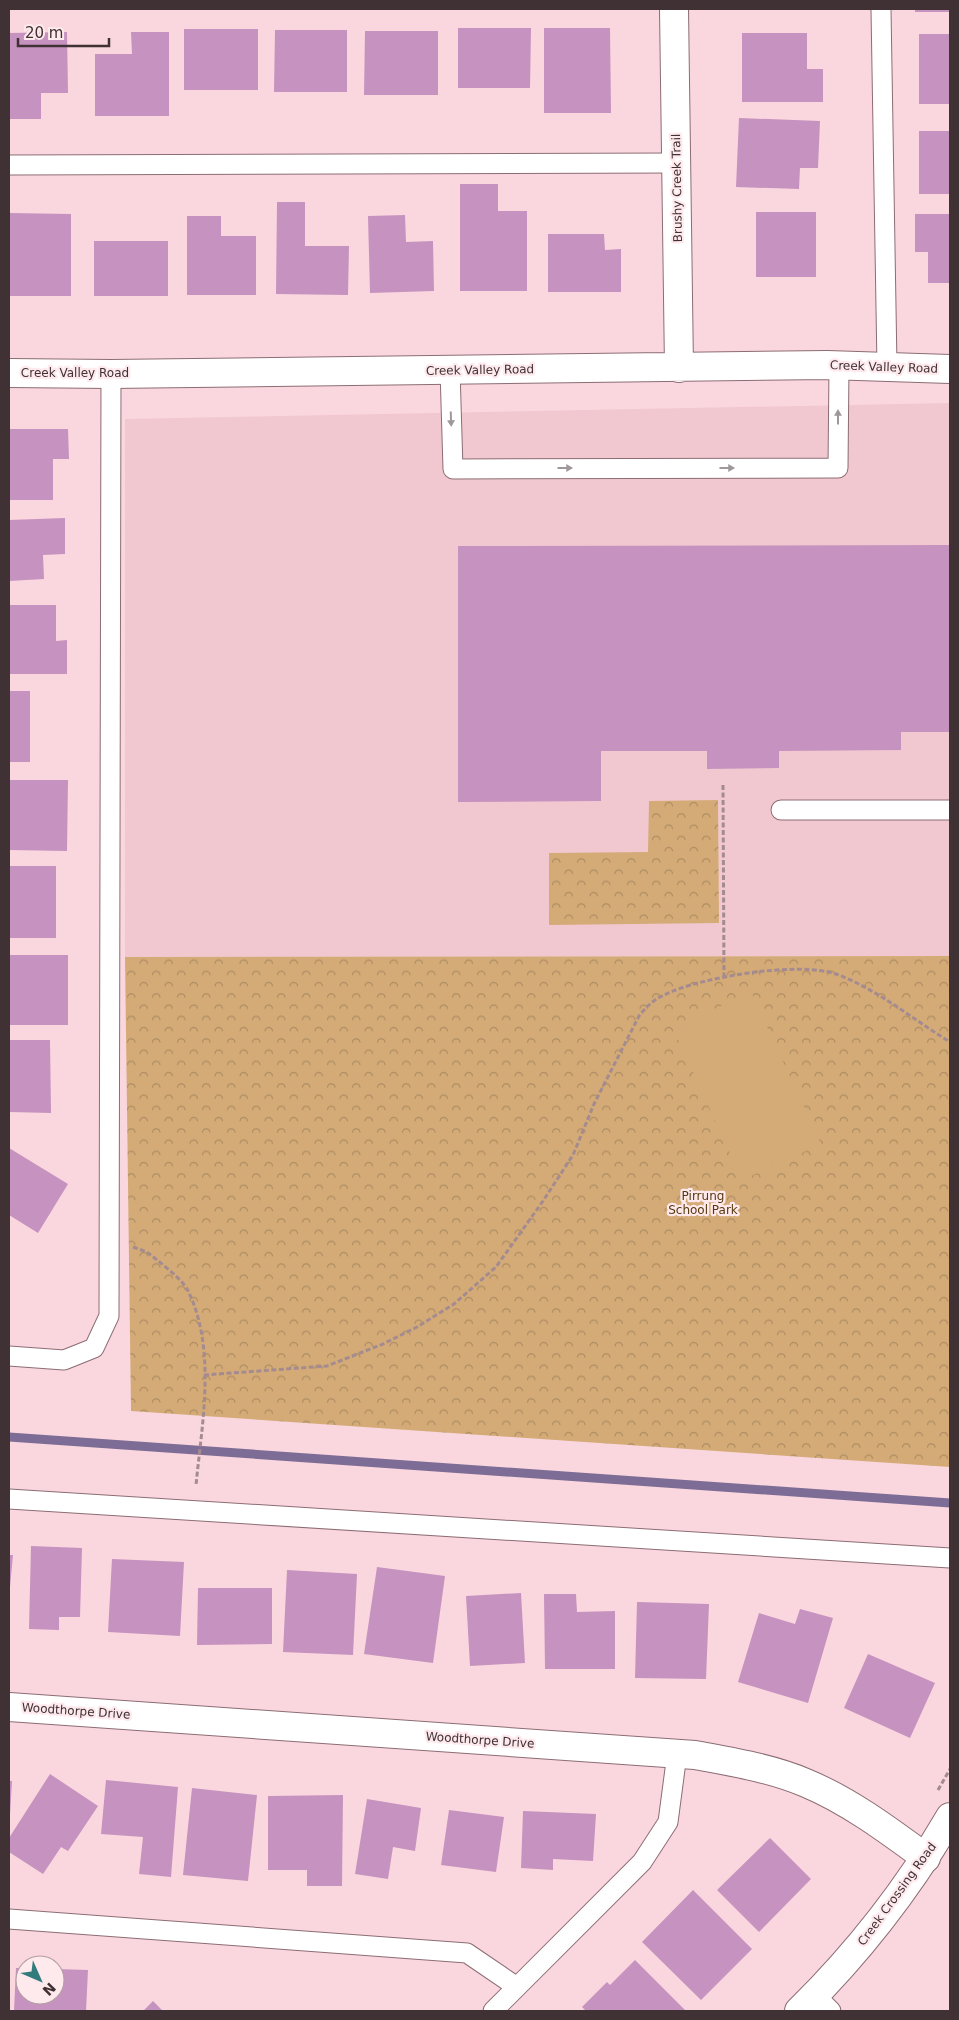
<svg xmlns="http://www.w3.org/2000/svg" width="959" height="2020" viewBox="0 0 959 2020" font-family="'DejaVu Sans',sans-serif">
<style>
.built{fill:#f2c8d0}
.park{fill:url(#park-crowns)}
.garden{fill:#d4ab77}
.lines{fill:none;stroke-linecap:round;stroke-linejoin:round}
.stream{stroke:#7d6c95;stroke-width:9}
.building{fill:#c692bf}
.lane-casing{stroke:#8c6d74;stroke-width:21}
.street-casing{stroke:#8c6d74;stroke-width:30}
.secondary-casing{stroke:#8c6d74;stroke-width:30}
.path{stroke:#a48b90;stroke-width:3;stroke-dasharray:5 2.5;stroke-linecap:butt}
.lane{stroke:#fff;stroke-width:19}
.street{stroke:#fff;stroke-width:28}
.secondary{stroke:#fff;stroke-width:28}
.oneway{fill:#9f989a}
.labels{text-anchor:middle;stroke-width:4.5;stroke-linejoin:round;paint-order:stroke}
.street-label{font-size:12px;fill:#3f3134;stroke:#fee9ed}
.park-label{font-size:12px;fill:#56390e;stroke:#fee9ed}
</style>
<defs>
<pattern id="park-crowns" width="20" height="18" patternUnits="userSpaceOnUse" patternTransform="scale(1.25)"><rect width="20" height="18" fill="#d4ab77"/><path d="M2 6a3 3 0 1 1 6 0M12 15a3 3 0 1 1 6 0" fill="none" stroke="#ad8c62"/></pattern>
</defs>
<rect width="100%" height="100%" fill="#fad7de"/>
<path class="built" d="M950,403V956L125,957V419Z"/>
<path class="park" d="M718,800L719,923L549,925V853L648,852L649,801Z
M950,956V1467L131,1411L125,957Z"/>
<path class="garden" d="M751,992L821,1144L742,1180L673,1028Z"/>
<g class="lines">
<path class="stream" d="M9,1437L950,1503"/>
</g>
<path class="building" d="M915,9H950V12H915Z
M458,28H531L530,88H458Z
M544,28H610L611,113H544Z
M184,29H258V90H184Z
M275,30H347V92H274Z
M365,31H438V95H364Z
M67,32L68,93H41V119H9V33Z
M131,32H169V116H95V54H132Z
M742,33H807V69H823V102H742Z
M919,34H950V104H919Z
M739,118L820,121L818,168H800L799,189L736,187Z
M919,131H950V194H919Z
M460,184H498V211H527V291H460Z
M277,202H305V246H349L348,295L276,294Z
M756,212H816V277H756Z
M9,213L71,214V296H9Z
M915,214H950V283H928V252H915Z
M405,215L406,242L433,241L434,291L370,293L368,216Z
M187,216H221V236H256V295H187Z
M548,234H604L605,250L621,249V292H548Z
M94,241H168V296H94Z
M9,429H68L69,459H53V500H9Z
M65,518V554L43,555L44,579L9,581V520Z
M950,545V732H901V750L779,751V768L707,769V751H601V801L458,802V546Z
M9,605H56V641L67,640V674H9Z
M9,691H30V762H9Z
M9,780H68L67,851L9,850Z
M9,866H56V938H9Z
M9,955H68V1025H9Z
M9,1040H50L51,1113L9,1112Z
M9,1148L68,1184L38,1233L9,1215Z
M31,1546L82,1548L80,1617H59V1630L29,1629Z
M9,1555H13L10,1587H9Z
M112,1559L184,1562L180,1636L108,1632Z
M377,1567L445,1576L433,1663L364,1654Z
M287,1570L357,1574L353,1655L283,1652Z
M198,1588H272V1644L197,1645Z
M521,1593L525,1663L470,1666L466,1596Z
M544,1594H576L577,1612L615,1611V1669H545Z
M637,1602L709,1604L706,1679L635,1678Z
M800,1609L833,1618L808,1703L738,1682L759,1613L795,1624Z
M868,1654L935,1683L910,1738L844,1708Z
M50,1774L98,1806L68,1851L61,1847L43,1874L9,1852V1838Z
M106,1780L178,1787L171,1877L139,1874L143,1837L101,1834Z
M9,1781H12L10,1815H9Z
M192,1788L257,1795L248,1881L183,1875Z
M343,1795L342,1886H307V1870H268V1796Z
M367,1799L421,1808L415,1851L393,1847L388,1879L355,1874Z
M449,1810L504,1817L496,1872L441,1865Z
M523,1811L596,1814L593,1861L553,1859V1870L521,1868Z
M770,1838L811,1879L759,1932L717,1890Z
M693,1890L752,1949L701,2000L642,1942Z
M635,1960L686,2011H586L582,2007L607,1982L610,1985Z
M16,1968H25V1995H55V1969L88,1970L86,2011H14Z
M153,2001L163,2011H143Z"/>
<g class="lines">
<defs>
<path id="lane" d="M881,9L887,367
M9,165L676,163
M450,370L453,469L838,468L839,366
M781,810H950
M9,1356L64,1360L94,1348L109,1316L111,374
M9,1499L950,1558
M9,1919L467,1953L517,1987
M815,1995L831,2011
M493,2011L642,1862L668,1822L677,1754"/>
<path id="street" d="M674,9L679,368
M9,373L111,374L827,365L950,369
M9,1707L695,1755C732,1762 771,1768 806,1783C849,1801 888,1830 926,1858"/>
<path id="secondary" d="M799,2011C858,1953 908,1889 950,1817"/>
</defs>
<use href="#lane" class="lane-casing"/>
<use href="#street" class="street-casing"/>
<use href="#secondary" class="secondary-casing"/>
<path class="path" d="M723,785L724,977
M133,1247C138,1249 143,1250 148,1253C155,1258 184,1281 187,1289C217,1347 202,1423 196,1485
M204,1375L327,1366L383,1344L417,1327L454,1304L496,1267L543,1201L573,1155L594,1104L639,1016C646,1007 653,1000 664,995C700,977 798,961 836,974C879,990 912,1019 950,1042
M938,1790L950,1769"/>
<use href="#lane" class="lane"/>
<use href="#street" class="street"/>
<use href="#secondary" class="secondary"/>
</g>
<defs><path id="oneway-solid" d="M-6-.8H1V-3.2L6.5 0L1 3.2V.8H-6Z" transform="scale(1.25)"/></defs>
<g class="oneway">
<use href="#oneway-solid" transform="translate(838 417) rotate(-90)"/>
<use href="#oneway-solid" transform="translate(451 419) rotate(88)"/>
<use href="#oneway-solid" transform="translate(565 468)"/>
<use href="#oneway-solid" transform="translate(727 468)"/>
</g>
<g class="labels">
<g class="street-label">
<text transform="translate(677 188) rotate(-91)" y="4">Brushy Creek Trail</text>
<text transform="translate(884 367) rotate(2)" y="4">Creek Valley Road</text>
<text transform="translate(480 370) rotate(-1)" y="4">Creek Valley Road</text>
<text x="75" y="377">Creek Valley Road</text>
<text transform="translate(76 1711) rotate(4)" y="4">Woodthorpe Drive</text>
<text transform="translate(480 1740) rotate(4)" y="4">Woodthorpe Drive</text>
<text transform="translate(897 1894) rotate(-54)" y="4">Creek Crossing Road</text>
</g>
<g class="park-label">
<text x="703" y="1200">Pirrung<tspan x="703" dy="14">School Park</tspan></text>
</g>
</g>
<rect width="959" height="2020" fill="none" stroke="#3f3134" stroke-width="20"/>
<g transform="translate(40 1980) rotate(135)"><circle r="24" fill="#fee9ed" stroke="#b29fa3"/>
<path d="M0-4L9 19L0 12L-9 19Z" fill="#327b7c"/>
<text y="-8" font-size="14" font-weight="bold" text-anchor="middle" fill="#3f3134">N</text>
</g>
<path d="M18 38v8h91v-8" fill="none" stroke="#3f3134" stroke-width="2.5"/>
<text x="25" y="38" font-size="15" fill="#3f3134" stroke="#fee9ed" stroke-width="4" paint-order="stroke">20 m</text>
</svg>
